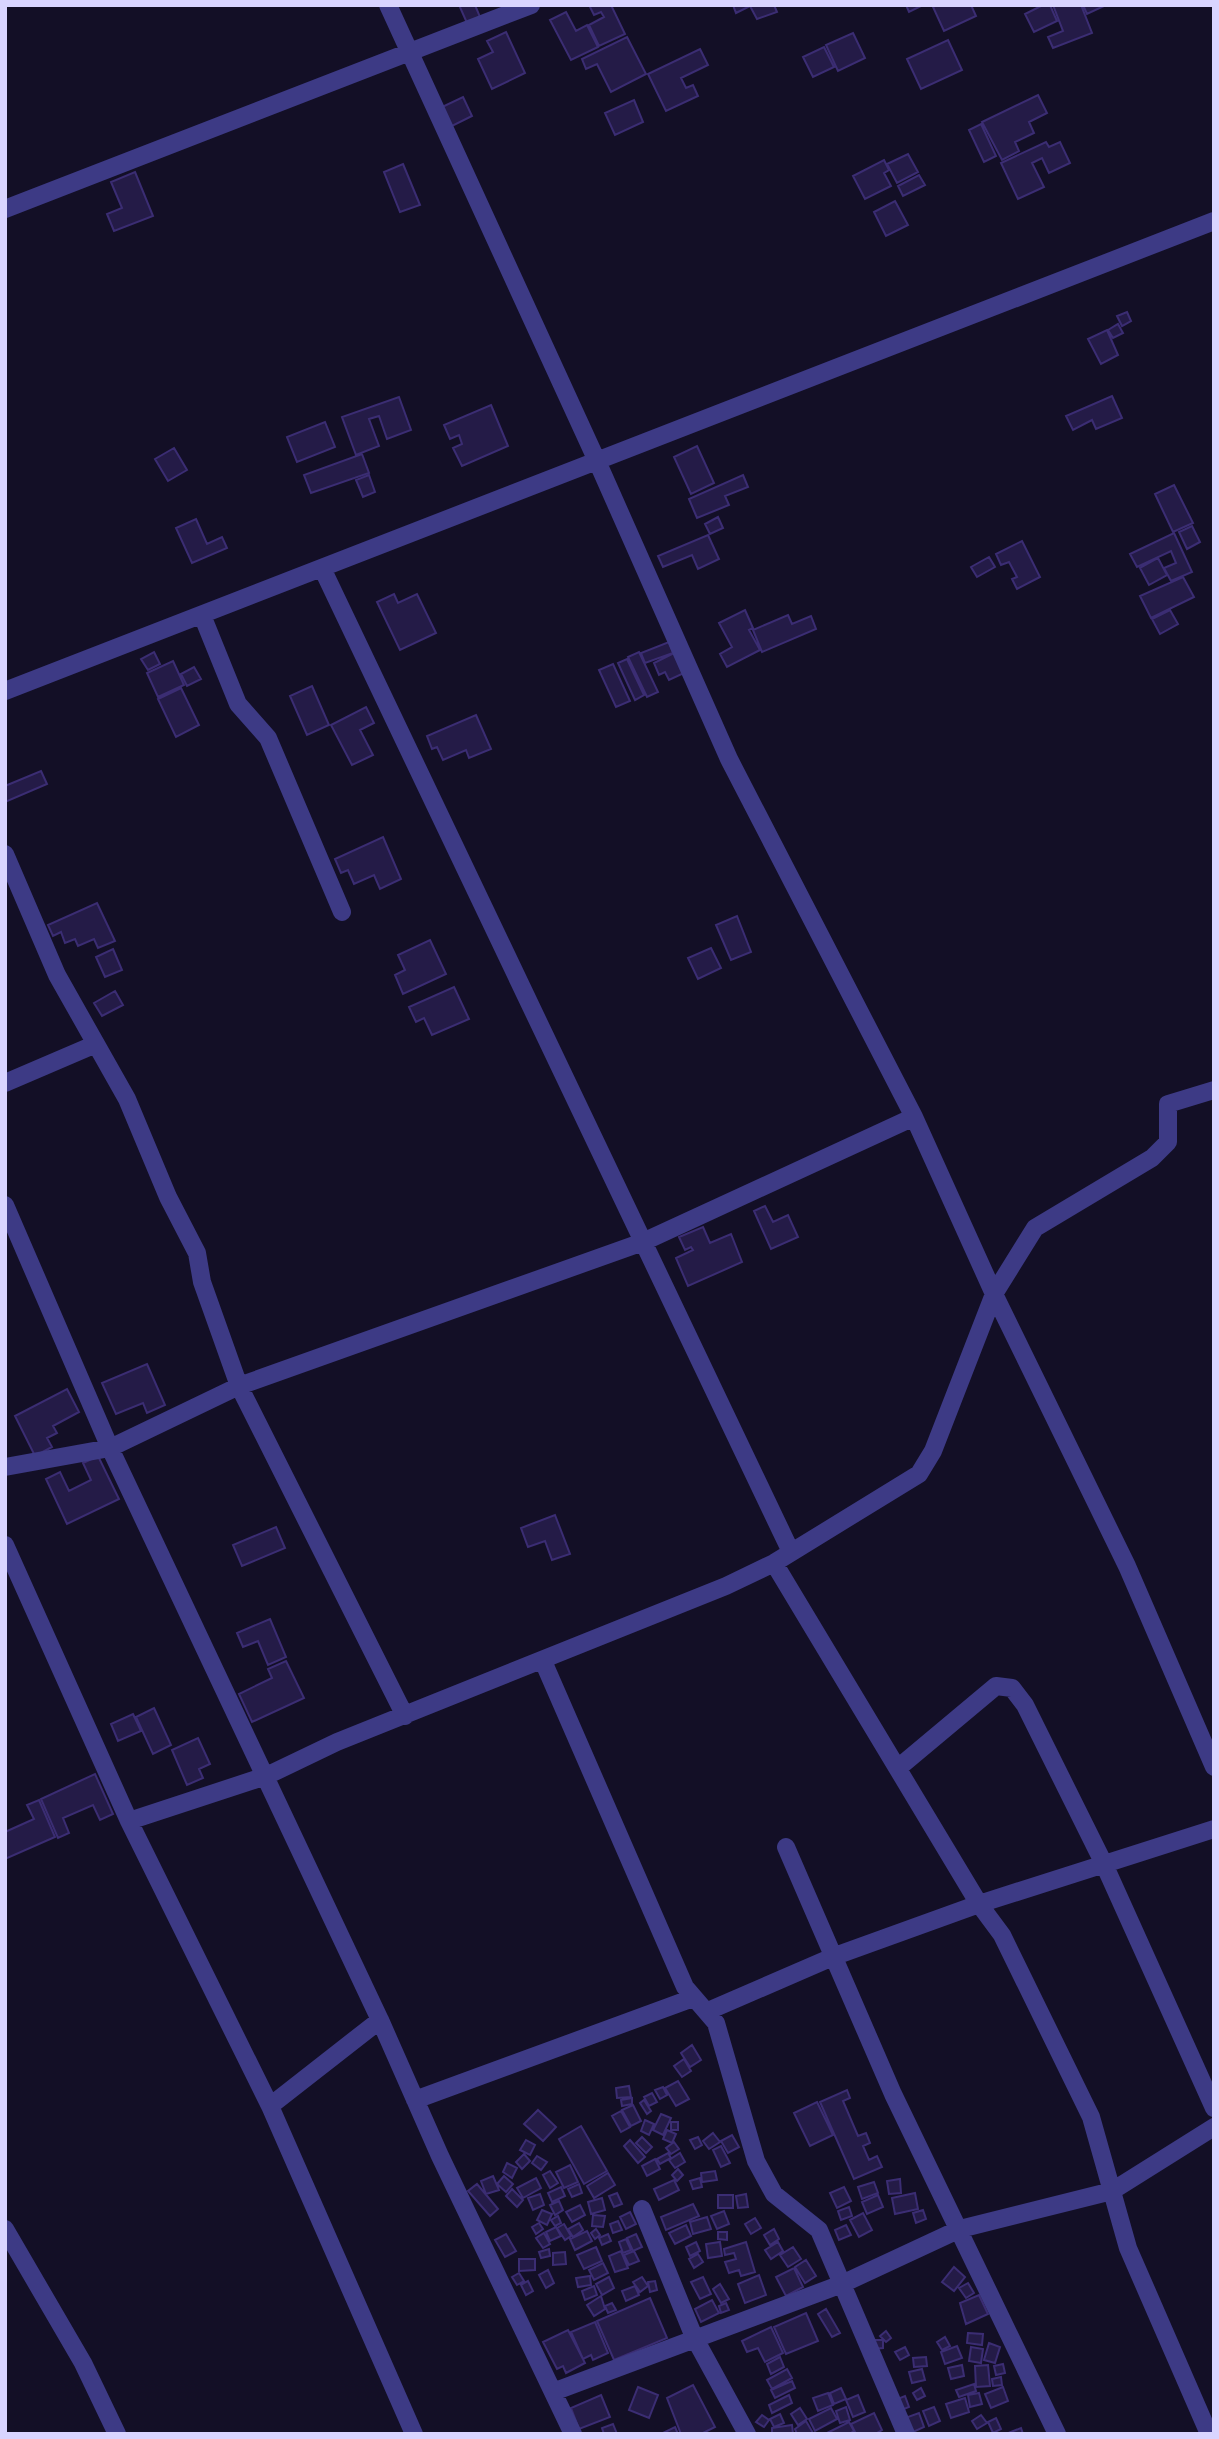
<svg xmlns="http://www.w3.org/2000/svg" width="1219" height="2439" font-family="'Fira Sans Condensed',sans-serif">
  <rect width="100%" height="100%" fill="#130f26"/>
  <!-- building -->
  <path fill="#241b47" stroke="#3b2d73" stroke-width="2" d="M459,5H475L480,17L467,23Z
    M589,5H611L625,34L599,46L589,25L604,17L601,12L594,15Z
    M733,5H774L777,12L757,19L750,6L736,13Z
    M906,5H923L909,12Z
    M937,5H971L976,16L944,31L933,7Z
    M1043,5H1050L1057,21L1034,32L1025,14Z
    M1053,5H1081L1092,33L1053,48L1048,37L1063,31Z
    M1083,5H1106L1087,14Z
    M566,12L576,31L587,25L598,47L571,60L550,20Z
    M506,32L525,73L492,89L478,59L493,52L487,41Z
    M853,33L865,58L838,71L826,45Z
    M627,37L646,74L611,92L597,64L586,69L582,59Z
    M948,40L962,70L921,89L907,59Z
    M824,47L834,67L813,77L803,57Z
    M700,49L708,65L681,78L686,88L693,85L698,96L666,111L648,74Z
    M1038,95L1047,113L1029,122L1034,133L1015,142L1019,151L1002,160L982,122Z
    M463,97L472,116L450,127L440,108Z
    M634,100L643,122L615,135L605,113Z
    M981,124L996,156L984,162L969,130Z
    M1046,142L1049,147L1060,142L1070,163L1049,173L1042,158L1032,163L1044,187L1018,199L1001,163Z
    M908,154L918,172L897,183L887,164Z
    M884,160L889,170L884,173L891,186L865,199L853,176Z
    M403,164L420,205L400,212L384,172Z
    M135,172L153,216L114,231L107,214L122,208L111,182Z
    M919,175L925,185L903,196L898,186Z
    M895,201L908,225L886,236L874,212Z
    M1127,312L1131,321L1122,326L1117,316Z
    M1118,324L1123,333L1113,338L1108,330Z
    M1107,330L1118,355L1101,364L1088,339Z
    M1112,396L1122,418L1096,429L1092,420L1073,430L1066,416Z
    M399,397L411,430L387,439L379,416L369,419L379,446L356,455L342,417Z
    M491,405L508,446L462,466L453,448L462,444L459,435L450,439L444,425Z
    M325,422L335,447L297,462L287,437Z
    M697,446L714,483L691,494L674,457Z
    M174,448L187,470L168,481L155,459Z
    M362,454L369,473L311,493L304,475Z
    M369,475L375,492L363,497L356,480Z
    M743,475L748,487L725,496L729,505L697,518L689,499Z
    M1174,485L1193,523L1173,532L1155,494Z
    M718,517L723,528L710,534L705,524Z
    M196,519L207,544L222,537L227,548L192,563L176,528Z
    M1192,526L1200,542L1187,549L1179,532Z
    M1174,533L1192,572L1171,581L1164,568L1176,563L1171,551L1137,567L1130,554Z
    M708,535L719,559L698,569L692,555L663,567L658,556Z
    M1022,541L1040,577L1017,589L1012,579L1017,577L1009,562L1001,565L996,554Z
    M989,557L995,567L977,577L971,567Z
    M1158,558L1167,575L1149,585L1140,568Z
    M1183,577L1194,597L1151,618L1140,596Z
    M394,594L398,603L417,594L436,633L400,650L377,602Z
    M745,610L753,628L749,630L760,650L727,667L720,654L732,647L719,623Z
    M1170,610L1178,624L1160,634L1152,619Z
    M788,615L792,624L811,616L816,629L762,652L753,630Z
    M669,642L673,653L645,663L641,653Z
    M154,652L160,664L148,670L141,659Z
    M639,652L658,692L647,697L628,657Z
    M674,653L684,673L669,680L665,672L659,675L654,663Z
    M627,659L644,695L635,700L618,663Z
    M173,661L184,685L158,697L147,673Z
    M613,664L630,701L616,707L599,670Z
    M194,667L201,679L187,686L181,674Z
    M312,686L329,725L307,735L290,696Z
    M181,688L199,725L176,737L158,699Z
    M366,707L374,723L360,730L373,755L352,765L331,725Z
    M476,715L491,749L469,758L466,750L443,760L437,747L432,749L427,736Z
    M41,771L47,784L5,802V786Z
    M383,837L401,879L380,889L374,875L354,884L348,870L341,873L335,859Z
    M97,903L115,941L98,948L94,939L78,946L75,939L65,943L61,932L53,936L48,925Z
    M737,916L751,952L731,960L716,925Z
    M430,940L446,974L403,994L395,975L405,970L398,955Z
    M711,948L721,968L698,979L688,958Z
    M113,949L122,970L105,977L96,957Z
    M454,987L469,1019L432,1035L424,1018L416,1022L409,1007Z
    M115,991L123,1005L102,1016L94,1003Z
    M765,1206L773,1222L788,1215L798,1237L771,1249L754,1211Z
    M703,1227L710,1243L731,1234L742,1262L688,1286L676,1258L693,1250L691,1247L685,1250L679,1237Z
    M147,1364L165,1405L147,1413L143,1403L116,1414L102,1383Z
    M67,1389L79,1412L53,1426L57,1433L47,1438L52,1447L35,1456L15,1416Z
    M98,1456L119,1499L67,1524L46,1479L60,1472L69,1491L91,1480L83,1463Z
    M555,1515L570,1554L552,1560L545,1541L528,1547L521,1528Z
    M276,1527L285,1548L242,1566L233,1545Z
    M270,1619L286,1657L268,1665L258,1641L243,1647L237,1633Z
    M286,1661L304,1698L252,1722L239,1694L272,1678L268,1669Z
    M154,1708L171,1745L153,1754L136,1717Z
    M133,1714L141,1731L118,1741L111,1724Z
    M198,1738L210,1764L199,1769L203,1778L187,1785L172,1750Z
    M95,1774L113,1814L100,1820L93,1805L63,1818L69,1833L58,1838L41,1799Z
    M39,1800L55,1837L5,1859V1832L34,1819L27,1805Z
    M692,2045L701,2060L690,2067L681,2053Z
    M684,2059L691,2071L682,2077L674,2066Z
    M678,2081L689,2099L676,2106L665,2088Z
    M629,2086L631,2097L617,2098L616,2088Z
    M663,2087L667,2095L660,2099L655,2090Z
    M847,2090L850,2098L843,2101L858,2136L866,2133L870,2143L863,2146L869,2160L877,2156L882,2167L854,2179L820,2102Z
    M652,2093L657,2102L649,2106L644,2097Z
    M632,2098V2104L622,2106L621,2100Z
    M644,2100L651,2111L647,2114L640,2103Z
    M817,2102L833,2135L810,2146L794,2113Z
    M633,2105L641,2121L631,2126L622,2110Z
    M538,2110L556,2127L543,2141L524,2124Z
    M621,2111L630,2127L621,2132L612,2116Z
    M661,2114L671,2118L663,2135L653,2130Z
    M645,2120L654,2124L649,2135L641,2131Z
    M671,2122H678V2130H671Z
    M581,2126L607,2171L584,2184L559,2139Z
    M667,2130L676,2134L672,2143L663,2139Z
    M713,2133L720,2142L709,2149L703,2141Z
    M732,2135L739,2147L728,2153L721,2141Z
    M642,2137L652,2147L646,2153L636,2143Z
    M698,2137L702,2145L695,2149L690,2140Z
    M526,2140L535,2145L530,2155L520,2150Z
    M630,2140L645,2157L638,2163L624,2146Z
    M674,2142L679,2149L671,2154L666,2148Z
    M721,2146L730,2163L721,2167L713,2150Z
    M668,2153L671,2158L660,2164L657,2159Z
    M680,2153L685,2162L675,2168L669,2160Z
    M524,2154L530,2161L522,2169L516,2162Z
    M537,2156L547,2162L541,2170L532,2163Z
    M655,2159L660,2169L647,2176L642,2166Z
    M507,2163L517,2168L512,2178L503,2172Z
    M570,2165L578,2182L564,2188L556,2172Z
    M678,2169L683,2175L677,2181L672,2175Z
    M550,2171L558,2183L550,2188L543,2175Z
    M715,2171L717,2180L702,2182L701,2173Z
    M608,2173L615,2185L594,2198L587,2186Z
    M493,2176L499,2190L486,2194L481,2181Z
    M504,2176L513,2184L506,2192L497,2184Z
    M536,2178L541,2188L523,2198L517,2188Z
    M700,2178L702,2187L693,2189L690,2181Z
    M900,2179L901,2193L889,2194L887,2181Z
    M674,2180L679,2190L659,2200L654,2189Z
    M874,2182L878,2193L862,2199L858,2187Z
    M477,2184L498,2209L490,2216L468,2191Z
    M579,2184L582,2193L572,2197L568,2189Z
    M561,2187L565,2196L552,2202L548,2193Z
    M844,2187L851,2201L837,2208L830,2193Z
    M512,2189L523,2200L517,2207L506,2196Z
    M617,2193L622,2204L614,2207L609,2196Z
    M915,2193L918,2209L895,2214L892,2198Z
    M540,2194L544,2205L533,2210L528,2198Z
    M746,2194L748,2207L738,2208L736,2196Z
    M718,2195H733V2208H718Z
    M878,2195L883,2207L867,2214L862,2202Z
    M602,2198L605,2210L591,2214L588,2202Z
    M559,2201L563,2210L555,2215L550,2205Z
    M693,2204L699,2216L666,2230L661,2217Z
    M580,2205L585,2215L572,2222L566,2212Z
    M849,2207L852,2216L841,2220L838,2211Z
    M542,2210L552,2214L547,2225L537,2220Z
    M923,2210L926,2219L916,2223L913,2213Z
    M724,2211L729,2224L717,2229L711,2216Z
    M630,2212L636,2224L626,2229L620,2217Z
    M863,2213L872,2230L859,2237L850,2220Z
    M593,2215L605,2216L603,2227L592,2226Z
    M558,2216L561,2223L555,2226L551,2220Z
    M707,2217L711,2229L693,2234L690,2222Z
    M755,2218L761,2228L751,2234L745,2224Z
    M618,2221L622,2230L613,2233L610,2224Z
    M539,2223L543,2229L536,2234L532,2227Z
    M579,2223L583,2230L573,2237L568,2229Z
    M564,2224L571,2236L565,2240L557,2228Z
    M686,2225L691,2236L675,2244L669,2233Z
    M846,2225L851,2235L839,2240L835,2230Z
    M556,2227L561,2236L550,2241L546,2232Z
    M596,2229L600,2235L595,2239L591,2233Z
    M774,2229L779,2239L770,2245L764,2235Z
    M587,2231L592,2241L575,2250L570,2239Z
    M718,2232H727V2240L718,2239Z
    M544,2233L550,2244L543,2248L536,2238Z
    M506,2234L516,2251L505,2257L495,2240Z
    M608,2234L611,2241L602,2245L599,2238Z
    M636,2234L642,2247L633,2251L627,2238Z
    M626,2239L631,2250L623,2253L619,2242Z
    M696,2242L700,2251L690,2256L686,2247Z
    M720,2242L722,2256L708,2258L706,2244Z
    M746,2242L755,2272L741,2276L739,2270L729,2273L725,2262L736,2259L734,2253L725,2255L724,2249Z
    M778,2242L783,2251L771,2259L765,2250Z
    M596,2247L602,2261L584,2269L577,2255Z
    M793,2247L801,2259L788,2267L780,2255Z
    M549,2249L550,2256L541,2258L539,2252Z
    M621,2251L628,2268L615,2272L609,2256Z
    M634,2251L639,2261L629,2265L624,2255Z
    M565,2252L566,2264L553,2265V2253Z
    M698,2254L703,2262L694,2268L689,2259Z
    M519,2259H535V2270L519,2271Z
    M806,2260L816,2276L805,2283L795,2267Z
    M603,2263L608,2273L594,2280L589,2270Z
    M954,2267L965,2277L954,2291L942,2282Z
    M794,2268L803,2287L786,2296L776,2277Z
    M548,2270L554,2283L546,2288L539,2275Z
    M519,2273L524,2281L517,2285L512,2277Z
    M759,2275L766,2295L745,2303L738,2284Z
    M590,2276L591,2285L578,2287L576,2278Z
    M609,2277L614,2288L602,2295L596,2284Z
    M642,2277L648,2286L640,2292L633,2282Z
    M703,2277L711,2294L700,2299L691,2282Z
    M528,2281L533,2291L526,2295L521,2285Z
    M655,2281L657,2290L650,2292L648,2282Z
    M968,2283L974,2293L966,2298L959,2288Z
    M720,2284L729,2299L721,2303L713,2289Z
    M594,2286L597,2295L585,2300L582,2291Z
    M635,2286L639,2295L626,2301L622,2291Z
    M979,2295L988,2314L966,2324L960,2303Z
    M601,2296L605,2309L594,2316L587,2305Z
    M650,2298L667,2338L614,2360L597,2321Z
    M712,2300L719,2313L701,2322L695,2309Z
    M612,2303L616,2310L608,2313L605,2306Z
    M726,2303L729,2310L721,2313L719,2306Z
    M826,2309L840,2333L832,2337L818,2314Z
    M806,2313L818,2341L786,2354L774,2327Z
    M595,2322L608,2353L593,2360L591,2355L583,2359L571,2332Z
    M771,2327L783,2353L765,2362L758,2348L747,2352L742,2341Z
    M568,2330L585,2363L566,2373L563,2366L557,2369L543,2342Z
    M886,2331L891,2338L886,2342L880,2336Z
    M968,2333L983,2334L982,2345L967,2343Z
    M945,2337L950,2346L942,2350L937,2342Z
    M873,2340H883V2348L873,2349Z
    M989,2343L1000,2347L995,2363L984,2360Z
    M957,2346L962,2358L945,2364L941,2352Z
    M905,2347L909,2355L900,2360L895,2352Z
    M971,2347L983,2349L981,2363L969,2361Z
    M780,2357L784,2367L771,2374L767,2364Z
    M926,2357L927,2366L914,2367L913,2358Z
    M1003,2364L1005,2373L996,2375L994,2366Z
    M962,2365L964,2376L951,2379L948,2368Z
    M988,2365L990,2386L976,2387L975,2366Z
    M787,2369L792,2378L772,2389L767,2380Z
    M922,2369L925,2380L912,2383L909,2372Z
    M1001,2377L1002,2385L993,2386L992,2379Z
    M792,2381L795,2388L775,2398L771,2390Z
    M974,2384L976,2391L959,2397L956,2390Z
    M693,2385L715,2427L701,2434H681L667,2398Z
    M638,2387L658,2395L649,2418L629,2410Z
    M1003,2387L1008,2401L991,2408L985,2394Z
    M841,2388L846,2399L834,2404L830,2393Z
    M921,2388L925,2396L917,2400L913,2393Z
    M828,2393L833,2405L818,2411L813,2398Z
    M979,2393L982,2404L970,2407L968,2395Z
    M601,2395L610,2417L579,2429L571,2408Z
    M789,2395L792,2403L772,2413L769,2405Z
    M858,2395L865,2412L853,2417L846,2400Z
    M905,2396L909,2407L899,2411L895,2400Z
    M965,2398L969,2412L951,2418L946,2404Z
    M846,2407L850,2420L840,2423L836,2411Z
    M934,2407L940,2421L929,2426L923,2411Z
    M800,2408L807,2419L798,2425L791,2414Z
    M831,2408L837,2419L815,2431L809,2419Z
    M874,2413L882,2430L875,2434H856L851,2424Z
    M919,2413L924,2427L911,2433L905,2418Z
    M780,2414L784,2423L774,2427L770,2419Z
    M762,2415L769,2420L764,2427L756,2422Z
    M981,2415L987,2423L977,2429L972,2421Z
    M996,2418L1001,2429L993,2433L988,2422Z
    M806,2421L813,2433L797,2434L795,2429Z
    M849,2422L854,2431L849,2434H825Z
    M613,2424L617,2434H604L602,2428Z
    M792,2425L793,2434H772V2428Z
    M675,2427L678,2434H661Z
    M1021,2428L1023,2434H1006Z"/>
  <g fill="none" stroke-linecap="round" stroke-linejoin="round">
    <!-- street -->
    <path stroke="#3d3a85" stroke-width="18" d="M388,5L597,461L729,759L914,1117L994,1294L1127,1566L1214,1767
      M5,209L531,5
      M322,568L791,1552
      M202,615L238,704L268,738L342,912
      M5,691L1214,221
      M5,854L57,975L127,1099L168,1197L197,1253L202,1282L239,1386L110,1448L5,1467
      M5,1083L96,1044
      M5,1205L110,1448L380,2020L440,2156L573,2434
      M5,1545L129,1821L270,2106L414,2434
      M774,1563L979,1904L1002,1935L1091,2117L1128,2248L1209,2434
      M543,1661L685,1987L716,2023L756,2161L774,2194L819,2230L906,2434
      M405,1716L239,1386L643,1242L914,1117
      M898,1768L996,1686L1012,1688L1025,1705L1104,1864L1214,2108
      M129,1821L266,1776L337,1742L726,1586L774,1563L919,1474L933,1451L994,1294L1035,1228L1152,1158L1168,1142V1104L1214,1090
      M786,1847L893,2094L1057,2434
      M708,2011L835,1956L979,1904L1214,1829
      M415,2100L693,1998
      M270,2106L380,2020
      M642,2209L694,2337L747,2434
      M5,2229L83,2363L117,2434
      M553,2392L842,2284L960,2229L1112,2191L1214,2127"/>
  </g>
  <!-- border -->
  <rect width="1219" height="2439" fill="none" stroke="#d9d4ff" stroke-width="14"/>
</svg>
